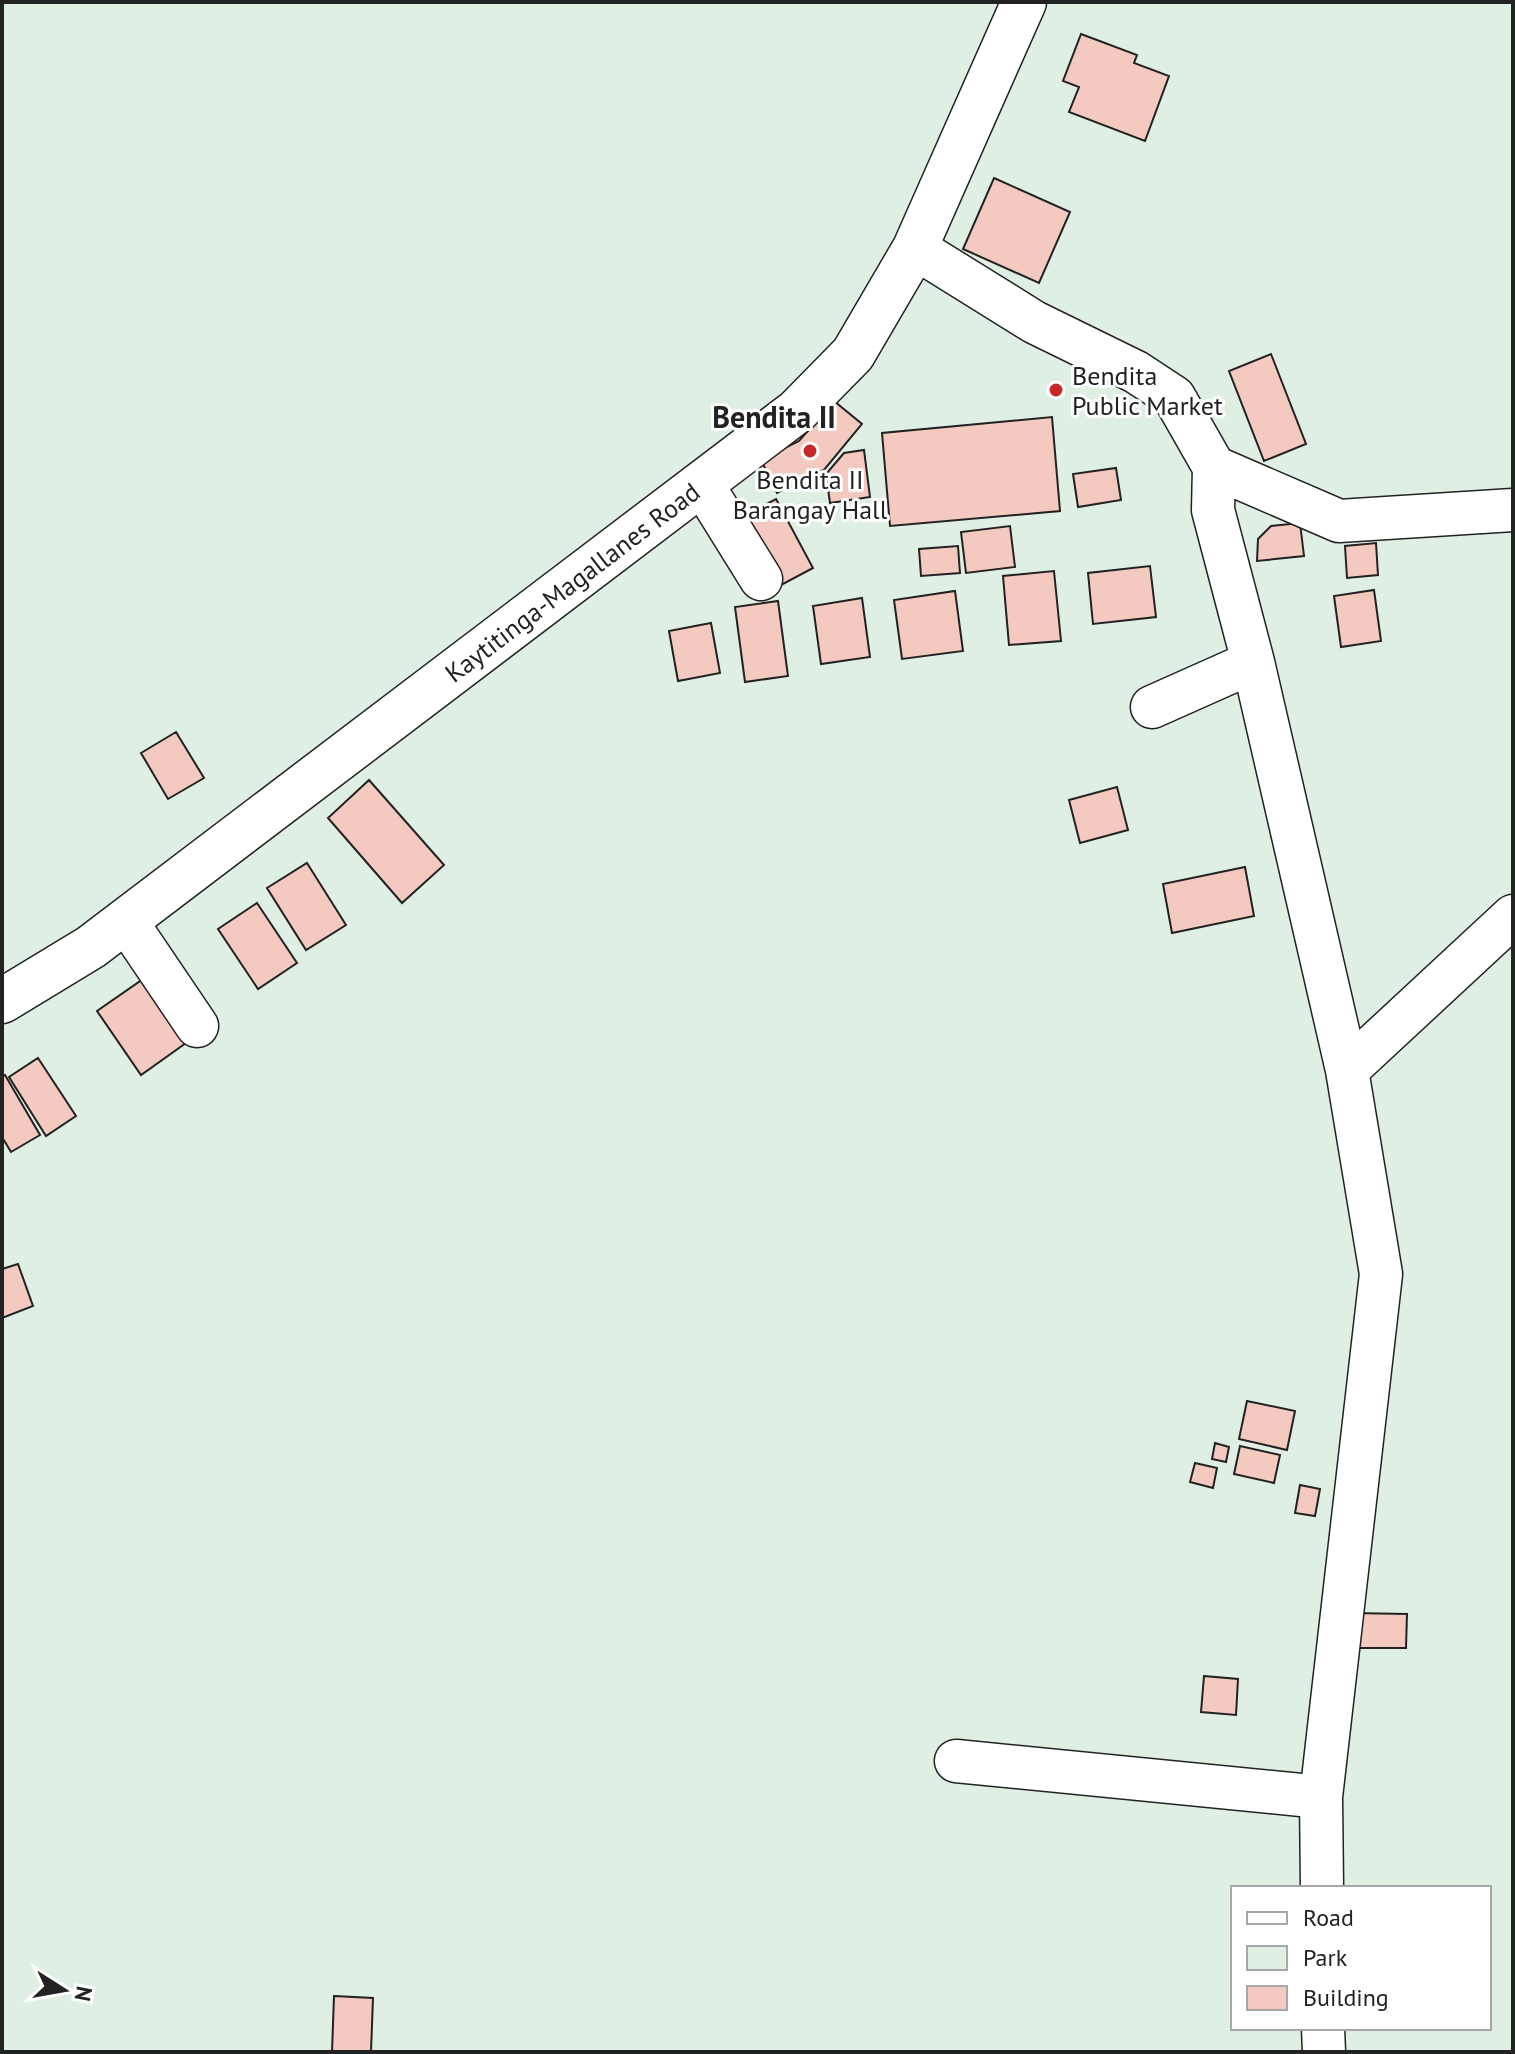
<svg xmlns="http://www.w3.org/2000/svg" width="1515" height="2054" font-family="'PT Sans',sans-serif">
  <rect width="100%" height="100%" fill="#fff"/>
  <!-- green -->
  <path fill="#e0efe3" stroke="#6f6f6f" stroke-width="2" fill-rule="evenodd" d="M2,2H1513V2052H2ZM1233,1888H1489V2028H1233Z"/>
  <!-- building -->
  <path fill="#f3c9c0" stroke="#222" stroke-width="2" d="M1081,34L1137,55L1134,63L1169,76L1145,141L1069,112L1079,87L1063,81Z
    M994,178L1070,212L1039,283L963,249Z
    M1271,354L1306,444L1264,461L1229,371Z
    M834,401L862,424L824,470L777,493L761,460L799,441Z
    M1052,417L1060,511L890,526L882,433Z
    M864,450L870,497L830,503L826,474L844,453Z
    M1116,468L1121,500L1078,507L1073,474Z
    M776,499L813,568L768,592L732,522Z
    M1300,523L1304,556L1257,561L1258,539L1271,526Z
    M1010,526L1015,567L966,573L961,532Z
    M1376,543L1378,575L1347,578L1345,546Z
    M958,546L960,573L921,576L919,549Z
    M1150,566L1156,617L1093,624L1088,573Z
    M1054,571L1061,641L1009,645L1003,576Z
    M1374,590L1381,641L1341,647L1334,596Z
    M955,591L963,651L902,659L894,600Z
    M862,598L870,657L821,664L813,606Z
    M778,601L788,676L745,682L735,607Z
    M711,623L720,673L678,681L669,631Z
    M176,732L204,778L168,799L141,753Z
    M369,780L444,865L402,903L328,818Z
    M1117,787L1128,830L1080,843L1069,800Z
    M307,863L346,925L306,950L267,888Z
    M1245,867L1254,916L1172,933L1163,884Z
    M257,903L297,963L258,989L218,929Z
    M149,975L193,1038L141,1075L97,1011Z
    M38,1058L76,1116L46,1136L9,1077Z
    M5,1075L40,1135L11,1152L2,1137V1076Z
    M18,1264L33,1306L2,1318V1269Z
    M1247,1401L1295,1411L1287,1450L1239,1439Z
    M1215,1443L1229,1447L1226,1462L1212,1459Z
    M1240,1446L1280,1455L1274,1483L1234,1474Z
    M1195,1463L1217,1468L1213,1488L1190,1482Z
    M1300,1485L1320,1489L1315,1516L1295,1513Z
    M1352,1613L1407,1614L1406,1648H1352Z
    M1204,1676L1238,1679L1236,1715L1201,1712Z
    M334,1996L373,1998L371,2052H332Z"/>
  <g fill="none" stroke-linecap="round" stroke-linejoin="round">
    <defs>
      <path id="minor" d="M915,248L1034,322L1136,372L1174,397L1214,467L1339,521L1513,510
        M1214,467L1213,510L1253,662L1347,1070L1381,1274L1321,1797L1322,1888
        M702,484L761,579
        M1152,707L1253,662
        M126,921L197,1026
        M1347,1070L1513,916
        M956,1761L1321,1797
        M1323,2028L1324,2052"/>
      <g id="major">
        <path id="s1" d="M2,1001L91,947L797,411L853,354L915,248L1024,2"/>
      </g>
    </defs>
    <!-- minor casing -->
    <use href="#minor" stroke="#222" stroke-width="45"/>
    <!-- major casing -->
    <use href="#major" stroke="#222" stroke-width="47"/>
    <!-- minor -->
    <use href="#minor" stroke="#fff" stroke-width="42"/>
    <!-- major -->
    <use href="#major" stroke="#fff" stroke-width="44"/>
  </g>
  <!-- markers -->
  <g fill="#c62828" stroke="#fff" stroke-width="3">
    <circle cx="1056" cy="390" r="8"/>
    <circle cx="810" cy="451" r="8"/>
  </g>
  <g text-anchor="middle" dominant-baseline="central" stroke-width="6" stroke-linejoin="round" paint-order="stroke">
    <!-- poi labels -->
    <g font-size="26" fill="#222" stroke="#fff" text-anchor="start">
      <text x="1072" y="375">Bendita<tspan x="1072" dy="30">Public Market</tspan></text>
      <text x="810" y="479" text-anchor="middle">Bendita II<tspan x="810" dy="30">Barangay Hall</tspan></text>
    </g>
    <!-- street labels -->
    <g font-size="26" fill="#222" stroke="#fff">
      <text stroke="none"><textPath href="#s1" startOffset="708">Kaytitinga-Magallanes Road</textPath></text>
    </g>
    <!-- quarter labels -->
    <g font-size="30" font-weight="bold" fill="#222" stroke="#fff">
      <text x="774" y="416">Bendita II</text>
    </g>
  </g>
  <!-- border -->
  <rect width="1515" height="2054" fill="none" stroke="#222222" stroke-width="8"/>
  <!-- legend -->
  <rect x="1231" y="1886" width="260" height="144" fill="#ffffff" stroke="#a7a7a7" stroke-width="2"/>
  <rect x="1247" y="1912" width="40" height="12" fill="#ffffff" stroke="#a7a7a7" stroke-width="2"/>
  <text x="1303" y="1926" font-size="24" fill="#222222">Road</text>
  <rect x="1247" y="1946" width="40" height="24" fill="#e0efe3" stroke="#a7a7a7" stroke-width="2"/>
  <text x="1303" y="1966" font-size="24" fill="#222222">Park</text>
  <rect x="1247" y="1986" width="40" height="24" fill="#f3c9c0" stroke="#a7a7a7" stroke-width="2"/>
  <text x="1303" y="2006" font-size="24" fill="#222222">Building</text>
  <!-- north arrow -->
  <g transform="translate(64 1990) rotate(101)" stroke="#ffffff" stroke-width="6" paint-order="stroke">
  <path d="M0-6L14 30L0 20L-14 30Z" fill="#222222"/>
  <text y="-12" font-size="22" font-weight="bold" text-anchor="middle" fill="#222222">N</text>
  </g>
</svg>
